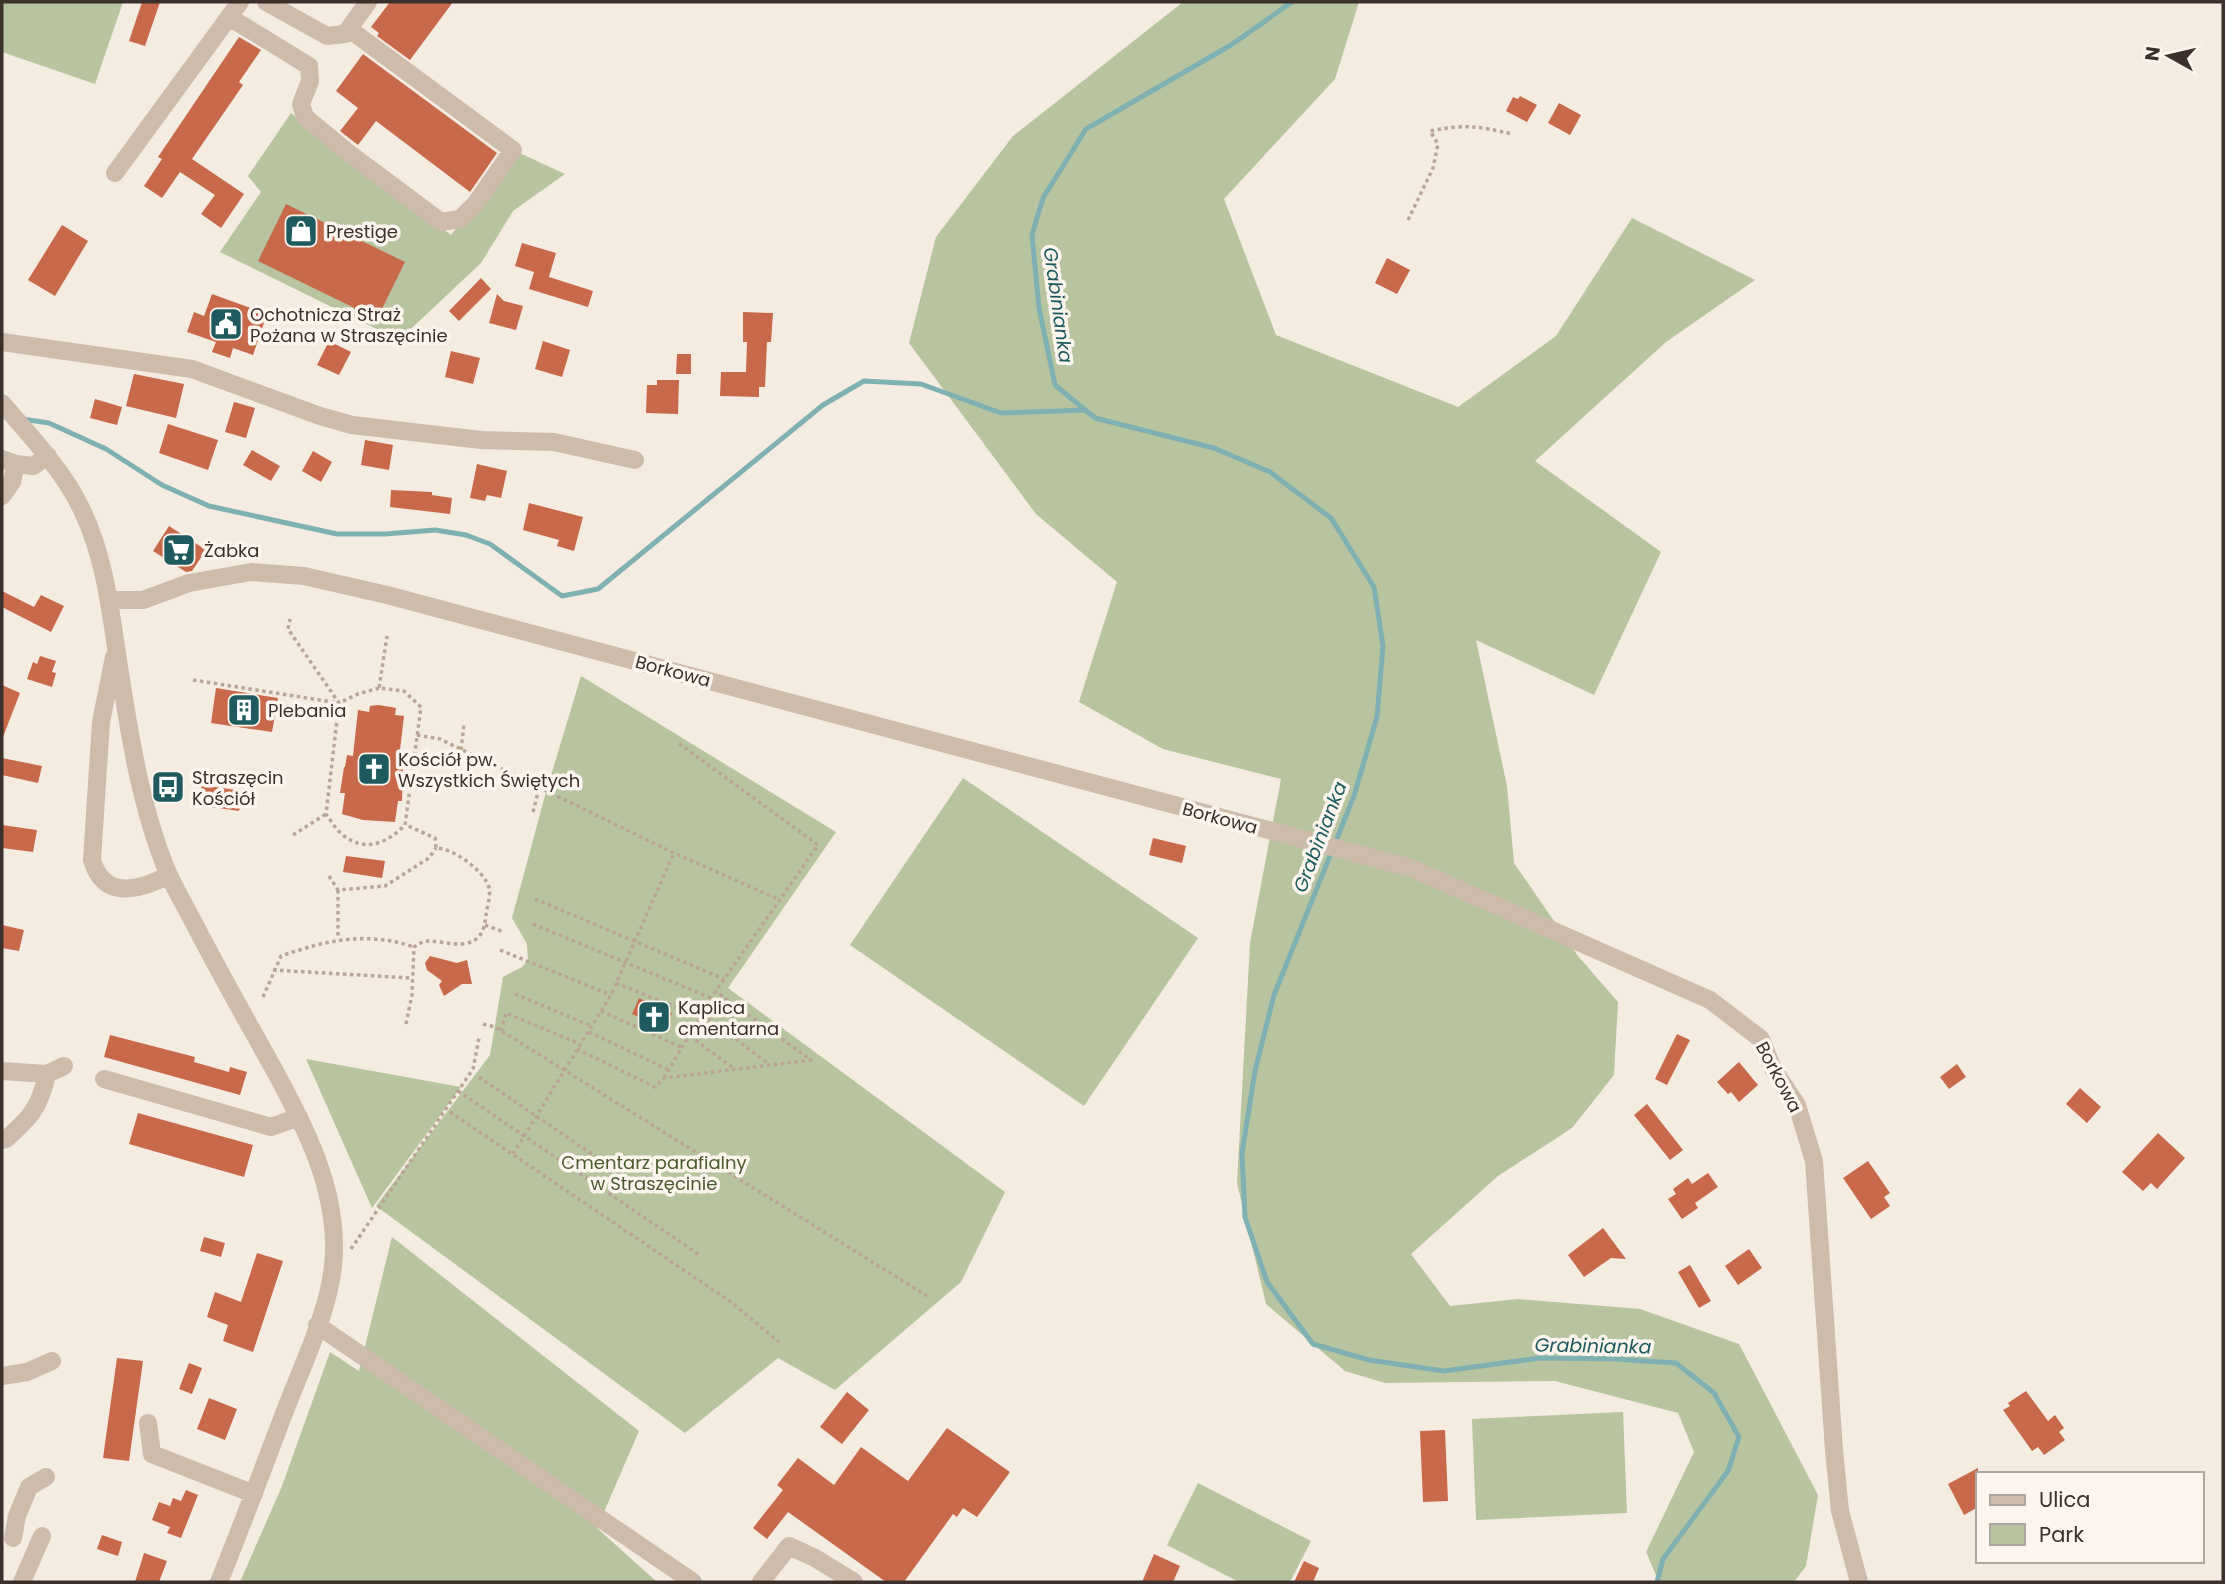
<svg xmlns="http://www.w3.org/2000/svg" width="2225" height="1584" font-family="Poppins,sans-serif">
  <rect width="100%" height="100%" fill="#f4ebe1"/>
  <!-- green -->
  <path fill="#b8c4a0" d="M2,2H123L95,84L2,52Z
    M1183,2H1359L1335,79L1224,199L1276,335L1458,407L1556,336L1632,218L1755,280L1666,342L1535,461L1661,552L1594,695L1476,640L1507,786L1514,863L1578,956L1618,1002L1614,1075L1572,1128L1498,1176L1411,1254L1450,1306L1518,1299L1640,1309L1739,1344L1818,1495L1806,1566L1794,1582H1659L1646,1552L1694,1452L1678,1413L1555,1381L1385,1383L1345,1371L1266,1304L1237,1183L1250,943L1281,779L1163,749L1079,702L1117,582L1036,514L909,343L936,237L1013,136Z
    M291,113L451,235L513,150L565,174L513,211L481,263L399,340L220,252L261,192L248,176Z
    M581,676L836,832L728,988L1005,1192L961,1282L835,1390L778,1358L685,1433L376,1206L490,1055L503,977L522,967L528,960L527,944L512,918L546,792Z
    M963,778L1198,938L1084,1106L850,945Z
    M306,1059L461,1087L372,1208Z
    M392,1237L639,1431L597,1528L657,1582H240L282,1486L330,1352L359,1371Z
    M1623,1412L1627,1513L1476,1520L1472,1419Z
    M1198,1483L1311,1541L1290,1582H1239L1167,1545Z"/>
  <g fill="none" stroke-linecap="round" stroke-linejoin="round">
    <!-- stream -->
    <path stroke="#7fb0b2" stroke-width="5" d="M1292,2L1231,45L1086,129L1043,198L1032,235L1039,308L1055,385L1095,418L1214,448L1270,472L1331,518L1374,587L1383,646L1377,717L1354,796L1274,995L1255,1071L1242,1153L1245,1217L1267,1282L1313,1344L1369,1360L1444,1371L1540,1358L1614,1359L1676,1363L1714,1393L1739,1437L1728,1471L1663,1559L1657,1582
      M22,419L49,423L106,449L162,485L209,506L337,534H385L435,530L466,535L490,544L562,596L598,589L823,405L864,381L921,384L1001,413L1085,410"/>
  </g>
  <!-- building -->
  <path fill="#c8694b" d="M142,2H160L145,46L129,41Z
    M390,2H453L410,60L377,36L379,33L371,27Z
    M239,37L261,50L239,82L243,85L192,159L244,194L221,228L201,214L215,195L180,172L162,198L144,186L162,159L158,157Z
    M363,54L497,153L470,192L376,121L358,145L340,131L358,108L336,91Z
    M1520,96L1537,105L1527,122L1506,111L1513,97L1518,99Z
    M1559,103L1581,115L1570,135L1548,123Z
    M286,204L405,262L377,319L258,261Z
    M62,225L88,241L55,296L28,280Z
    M522,243L556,253L549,277L593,291L588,307L529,289L534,272L515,266Z
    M1387,258L1410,270L1397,294L1375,283Z
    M481,278L491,289L459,321L449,311Z
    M212,294L267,314L253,355L233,348L230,358L212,352L216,342L187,332L194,312L204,316Z
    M497,294L504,301L523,306L516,330L489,323Z
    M743,312L773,313L771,342H767L765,387H759V397L720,396L721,372H746L747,342H743Z
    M329,341L351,352L339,375L317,365Z
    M543,341L570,350L562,377L535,369Z
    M451,351L480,358L473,384L445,377Z
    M677,354H691V374H676Z
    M134,374L184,384L176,418L126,406Z
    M657,380H679L678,414L646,413L647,385H657Z
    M95,399L122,407L117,425L90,418Z
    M234,402L255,408L246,438L225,432Z
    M168,424L218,440L208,470L159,453Z
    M365,440L393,445L389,470L361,465Z
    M252,450L280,466L271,481L243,465Z
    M313,451L332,462L321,482L302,471Z
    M477,464L507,471L501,498L487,495L485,501L470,498Z
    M391,490L432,492V495L452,498L450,514L390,507Z
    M529,503L583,517L574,551L557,546L559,540L523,530Z
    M169,526L206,550L192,571L186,572L153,551Z
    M2,591L34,607L41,595L64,606L51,632L2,607Z
    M40,656L56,661L52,672L56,673L52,687L27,679L33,662L37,664Z
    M2,685L20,693L3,737H2Z
    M216,688L278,698L272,732L211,723Z
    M378,705L391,707L396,708L395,715L404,716L398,767L403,768L402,801H398L395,822L363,820L342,814L345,793H340L344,767H345L347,755L353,756L358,710L369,712L370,706Z
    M2,758L42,766L38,783L2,775Z
    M202,785L242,791L239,811L198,805Z
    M2,825L37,830L33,852L2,848Z
    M1153,838L1186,846L1182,863L1149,855Z
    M346,856L385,861L382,878L343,872Z
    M2,925L24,930L19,951L2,948Z
    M430,956L457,963L467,960L472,984H462L444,996L439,985L442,981L427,970L425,963Z
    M639,998L672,1013L665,1030L659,1027L657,1029L644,1023L645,1020L632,1014Z
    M1677,1034L1690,1040L1667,1085L1655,1079Z
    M110,1035L195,1057L194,1062L229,1072L230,1067L247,1072L240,1095L104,1057Z
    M1739,1062L1758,1085L1739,1102L1731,1092L1728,1094L1717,1082Z
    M1957,1064L1966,1077L1949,1089L1940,1077Z
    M2080,1088L2101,1107L2087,1123L2066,1104Z
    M1647,1104L1683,1150L1670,1160L1634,1115Z
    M138,1113L253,1145L244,1177L129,1144Z
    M2158,1133L2185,1158L2157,1189L2151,1183L2143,1191L2122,1172Z
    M1868,1161L1890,1193L1884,1197L1890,1206L1871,1219L1843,1178Z
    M1708,1173L1718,1187L1695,1203L1698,1208L1682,1219L1668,1199L1676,1194L1673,1189L1688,1178L1692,1184Z
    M1603,1228L1626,1259L1611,1258L1584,1277L1568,1255Z
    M204,1237L225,1243L221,1257L200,1251Z
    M1749,1249L1762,1268L1738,1285L1725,1266Z
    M257,1253L283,1261L253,1352L223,1341L228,1325L207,1317L215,1292L241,1302Z
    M1690,1265L1711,1301L1699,1308L1678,1272Z
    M117,1358L143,1361L129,1461L103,1458Z
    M189,1363L202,1368L192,1394L179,1389Z
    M2026,1391L2048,1421L2055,1415L2064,1428L2059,1432L2065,1440L2044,1455L2038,1447L2032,1451L2003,1410L2010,1406L2008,1403Z
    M847,1392L869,1410L842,1444L820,1427Z
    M209,1398L237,1409L225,1440L197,1429Z
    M947,1428L1010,1472L977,1517L963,1508L957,1517L953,1514L904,1582H886L788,1512L767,1539L753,1528L783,1490L777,1485L798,1458L834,1485L861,1447L908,1481Z
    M1445,1430L1448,1501L1423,1502L1420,1431Z
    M1978,1468V1507L1964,1515L1948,1484Z
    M186,1490L198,1495L181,1538L167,1533L170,1527L152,1520L159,1502L170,1506L173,1498L181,1501Z
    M102,1535L122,1542L118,1556L97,1549Z
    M144,1553L167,1561L159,1582H135Z
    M1154,1554L1180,1566L1173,1582H1142Z
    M1304,1561L1319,1568L1313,1582H1294Z"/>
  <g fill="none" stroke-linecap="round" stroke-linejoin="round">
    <!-- path -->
    <path stroke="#b9a596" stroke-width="3.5" stroke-dasharray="3.5 3.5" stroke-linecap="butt" d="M1408,220L1433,168L1438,144L1430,131C1464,124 1478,126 1512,134
      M193,680L339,703L288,629L290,619
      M379,688L358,694L339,703L326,814C331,821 337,831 344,836C367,853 388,842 405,825L421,707L404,691L379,688L387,636
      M417,735L440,739L674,853L780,900
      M461,750L464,724
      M533,812L539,788
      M293,835L326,814
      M329,876L338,890L385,886L429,858L436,848
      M338,890V939
      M535,899L724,979
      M533,924L711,998
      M485,925L504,932
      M500,950L611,995
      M273,970L411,978
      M616,983L700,1017
      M515,994L591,1026
      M263,997L281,956C327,940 366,931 414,947
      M601,1011L683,1048
      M702,1014L769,1064
      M406,1024L412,995L414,947C419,944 423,941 429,941C443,941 464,949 476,939C483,934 485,924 486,915C487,907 491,896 489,888C485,871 453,848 436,848L435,838L406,825
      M483,1024L495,1027L927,1296
      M501,1031L506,1013L580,1044
      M589,1032L669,1070
      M690,1036L733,1068
      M577,1049L655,1087L664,1078L811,1060L715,991
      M479,1077L602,1161
      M664,1078L711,998L818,845L677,742
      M458,1091L701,1256
      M450,1112L731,1302L779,1342
      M513,1154L611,995L674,853
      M351,1249L473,1069L479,1038"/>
    <!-- minor -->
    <path stroke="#cdbbac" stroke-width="18" d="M266,2L327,36L345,34L368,2
      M229,17L309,66L310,81L301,104L305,117L346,151L441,222L460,219L476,203L513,150L349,29
      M115,173L240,2
      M2,342L192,369L320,416L352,425L481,440L554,442L635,460
      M2,403C31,437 63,470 82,510C103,554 109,600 116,647C128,723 138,800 167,871C175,889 185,906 194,923C220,974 249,1024 277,1075C305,1127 333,1182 334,1243C336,1295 307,1355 288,1403C265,1463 243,1523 219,1582
      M2,459L16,464L33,466L48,456
      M2,496L12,482L16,464
      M109,600H143L189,583L251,572L304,576L387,595L1411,868L1710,1000L1761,1039L1773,1069L1797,1105L1814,1161L1834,1450L1840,1511L1859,1582
      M114,657L101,722L92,860C104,901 140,890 169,875
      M2,1071L47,1074L64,1066
      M104,1079L271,1127L299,1117
      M2,1140L6,1139C31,1117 40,1107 47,1074
      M317,1325L693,1582
      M2,1376L27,1372L52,1361
      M148,1423L152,1454L254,1494
      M13,1538L17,1516L29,1487L46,1477
      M22,1582L42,1536
      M761,1582L789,1546L815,1558L854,1582"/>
  </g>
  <!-- icons -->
  <defs>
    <symbol id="shop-square" viewBox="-11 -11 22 22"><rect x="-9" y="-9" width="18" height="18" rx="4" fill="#1f5a5e" stroke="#fbf5ee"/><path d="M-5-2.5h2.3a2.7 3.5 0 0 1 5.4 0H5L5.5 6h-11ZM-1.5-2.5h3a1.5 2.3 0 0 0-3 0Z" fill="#fff"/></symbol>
    <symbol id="civic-square" viewBox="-11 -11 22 22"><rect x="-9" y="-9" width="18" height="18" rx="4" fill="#1f5a5e" stroke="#fbf5ee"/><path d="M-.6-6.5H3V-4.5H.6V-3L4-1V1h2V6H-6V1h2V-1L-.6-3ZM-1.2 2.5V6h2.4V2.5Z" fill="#fff"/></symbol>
    <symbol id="supermarket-square" viewBox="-11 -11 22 22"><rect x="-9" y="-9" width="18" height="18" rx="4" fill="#1f5a5e" stroke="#fbf5ee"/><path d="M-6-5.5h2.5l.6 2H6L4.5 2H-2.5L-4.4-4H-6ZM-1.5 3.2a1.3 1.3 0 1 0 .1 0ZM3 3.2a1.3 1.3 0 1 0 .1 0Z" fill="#fff"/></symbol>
    <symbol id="building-square" viewBox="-11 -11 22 22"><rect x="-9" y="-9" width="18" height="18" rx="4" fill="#1f5a5e" stroke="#fbf5ee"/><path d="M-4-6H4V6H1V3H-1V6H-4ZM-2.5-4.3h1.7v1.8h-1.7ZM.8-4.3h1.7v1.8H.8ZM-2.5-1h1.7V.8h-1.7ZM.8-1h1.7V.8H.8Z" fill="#fff"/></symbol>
    <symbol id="church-square" viewBox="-11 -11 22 22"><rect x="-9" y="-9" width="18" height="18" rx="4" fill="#1f5a5e" stroke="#fbf5ee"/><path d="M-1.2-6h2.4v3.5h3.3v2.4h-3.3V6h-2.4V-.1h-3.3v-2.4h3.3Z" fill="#fff"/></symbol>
    <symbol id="bus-square" viewBox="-11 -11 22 22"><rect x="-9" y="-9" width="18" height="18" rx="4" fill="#1f5a5e" stroke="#fbf5ee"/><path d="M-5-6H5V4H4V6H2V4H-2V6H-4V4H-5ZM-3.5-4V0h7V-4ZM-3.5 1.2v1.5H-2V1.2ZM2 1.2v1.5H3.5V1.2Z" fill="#fff"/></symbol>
  </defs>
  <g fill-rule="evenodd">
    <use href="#shop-square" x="282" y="212" width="38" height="38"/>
    <use href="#civic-square" x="207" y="305" width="38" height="38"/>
    <use href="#supermarket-square" x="160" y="531" width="38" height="38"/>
    <use href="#building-square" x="225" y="691" width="38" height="38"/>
    <use href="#church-square" x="355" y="750" width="38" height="38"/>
    <use href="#bus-square" x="149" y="768" width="38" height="38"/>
    <use href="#church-square" x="635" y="998" width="38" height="38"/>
  </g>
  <g text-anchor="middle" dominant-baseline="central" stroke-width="7" stroke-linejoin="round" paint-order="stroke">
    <!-- poi labels -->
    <g font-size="18" fill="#3b302b" stroke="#fbf5ee" text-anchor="start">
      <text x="326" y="231">Prestige</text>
      <text x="250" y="314">Ochotnicza Straż<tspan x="250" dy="21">Pożana w Straszęcinie</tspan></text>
      <text x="204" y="550">Żabka</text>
      <text x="268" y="710">Plebania</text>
      <text x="398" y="759">Kościół pw.<tspan x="398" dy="21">Wszystkich Świętych</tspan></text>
      <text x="192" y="777">Straszęcin<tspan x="192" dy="21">Kościół</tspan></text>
      <text x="678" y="1007">Kaplica<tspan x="678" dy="21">cmentarna</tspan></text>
    </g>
    <!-- street labels -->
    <g font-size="18" fill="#3b302b" stroke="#fbf5ee">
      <text transform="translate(673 671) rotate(15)">Borkowa</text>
      <text transform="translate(1220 818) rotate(15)">Borkowa</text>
      <text transform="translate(1779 1077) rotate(62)">Borkowa</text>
    </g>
    <!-- park labels -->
    <g font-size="18" fill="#4a5a2e" stroke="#fbf5ee">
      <text x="654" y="1162">Cmentarz parafialny<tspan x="654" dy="21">w Straszęcinie</tspan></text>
    </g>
    <!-- water labels -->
    <g font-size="19" font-style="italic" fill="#1f5a5e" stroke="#fbf5ee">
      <text transform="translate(1058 305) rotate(82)">Grabinianka</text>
      <text transform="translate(1320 837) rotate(-69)">Grabinianka</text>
      <text transform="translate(1593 1346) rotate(1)">Grabinianka</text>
    </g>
  </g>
  <!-- border -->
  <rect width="2225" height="1584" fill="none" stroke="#3b302b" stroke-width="7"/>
  <!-- legend -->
  <rect x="1976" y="1472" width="228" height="91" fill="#fbf5ee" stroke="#aea6a0" stroke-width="2"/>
  <rect x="1990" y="1495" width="35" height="10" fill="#cdbbac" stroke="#aea6a0" stroke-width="2"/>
  <text x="2039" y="1507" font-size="21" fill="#3b302b">Ulica</text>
  <rect x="1990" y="1524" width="35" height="21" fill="#b8c4a0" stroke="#aea6a0" stroke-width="2"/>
  <text x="2039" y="1542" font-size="21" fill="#3b302b">Park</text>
  <!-- north arrow -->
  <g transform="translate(2169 56) rotate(278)" stroke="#fbf5ee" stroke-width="5" paint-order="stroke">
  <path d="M0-5L12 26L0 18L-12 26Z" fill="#3b302b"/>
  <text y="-10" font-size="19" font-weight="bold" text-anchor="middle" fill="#3b302b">N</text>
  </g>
</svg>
